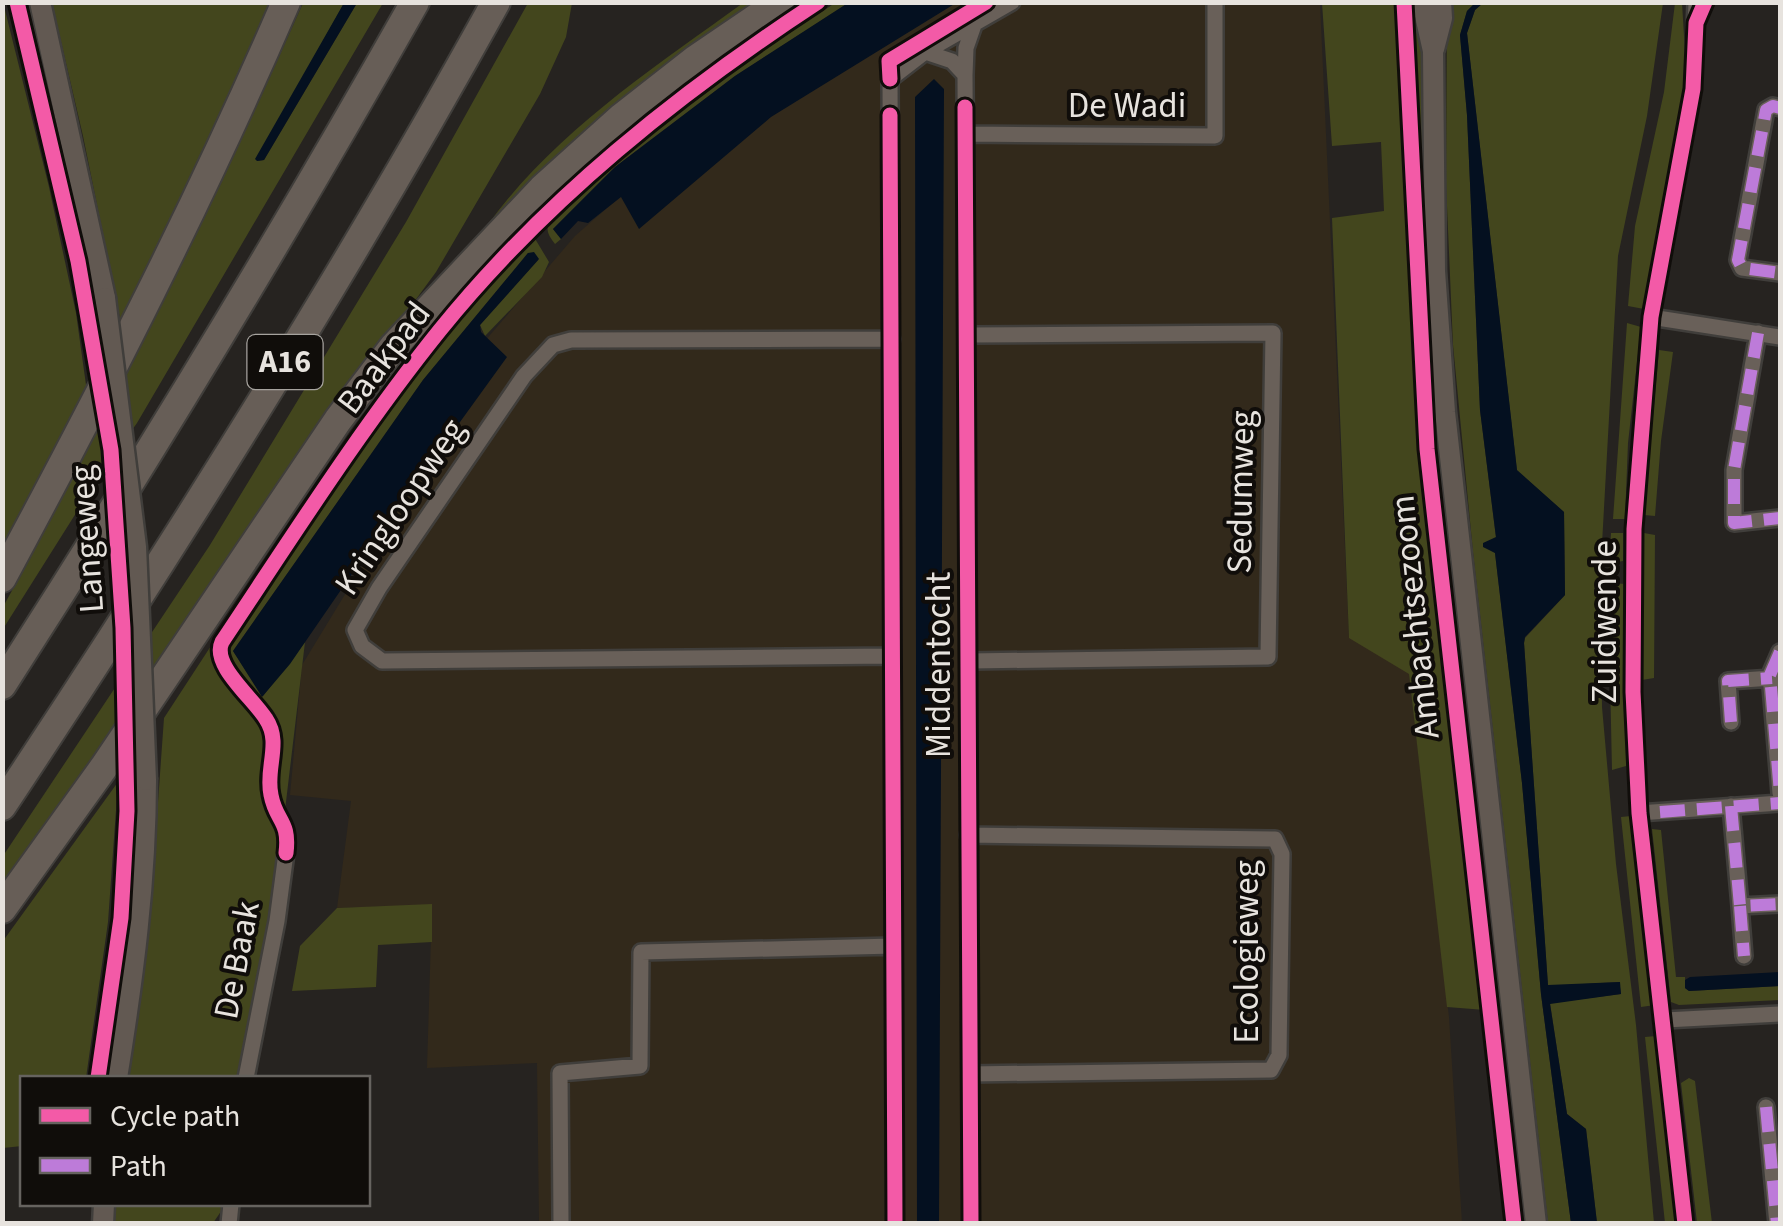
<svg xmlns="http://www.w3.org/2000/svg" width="1783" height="1226" font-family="'Source Sans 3',sans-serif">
  <rect width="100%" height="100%" fill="#262320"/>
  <!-- industrial -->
  <path fill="#32291b" d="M874,3H1320L1349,637L1409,673L1449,1017L1462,1223H539L537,1063L427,1068L432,905L337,908L351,801L290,795L302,665L422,468L484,342L575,236L780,57Z"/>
  <!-- green -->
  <path fill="#43461d" d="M3,2L49,187L76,313L87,392L3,550Z
    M52,3H270L211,143L122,328L83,136Z
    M303,3H344L257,161L264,160L357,3H383L137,423L100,475L3,629V607C112,409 212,209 303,3Z
    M528,3H572L566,37L540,94L436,272L296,463L3,894V856L210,545L406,222Z
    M743,3H767L466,258C531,148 642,76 743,3Z
    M835,3H848L735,76L615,167L553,229L561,239L555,244C548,235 545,230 550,218L608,166L704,89Z
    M1322,3H1400L1407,218L1485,1010L1447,1007L1409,674L1349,638L1332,218L1384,211L1381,142L1332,146Z
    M1409,3H1416L1421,46L1425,175L1417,176Z
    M1447,3H1475L1467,11L1460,35L1467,115L1480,410L1496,538L1486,547L1495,553L1522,783L1541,994L1571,1223H1548L1473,552L1453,345L1446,183Z
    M1483,3H1663L1647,116L1618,256L1600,580L1602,707L1616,864L1636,1025L1654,1223H1597L1586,1129L1567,1114L1550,1003L1621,994L1619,982L1548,986L1524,643L1525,638L1565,595L1564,512L1517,471L1467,33L1475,10Z
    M1675,3H1682L1685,52L1682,106L1644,309L1628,306L1635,226L1664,92Z
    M534,219V237L549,262L542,277L485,336L480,325L538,260L528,253L423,380L233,651L263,696L305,642L276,886L238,1078H129L150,914L164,718L319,480L383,393L463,294Z
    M1627,323L1641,327L1628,443L1625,519H1613Z
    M1659,350L1673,352L1661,441L1655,516L1644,515Z
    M1611,533H1623V561L1612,563L1611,583L1626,584V766L1612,770L1608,582Z
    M1644,533L1655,535L1654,678L1642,680Z
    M118,782L108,922L86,1078H22V1146L3,1148V941Z
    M1631,816L1655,1005L1641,1007L1621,817Z
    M1652,829L1661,830L1676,977H1685V988L1689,991L1780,986V1000L1679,1005L1671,1002Z
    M432,904V942L378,945L376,987L292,991L300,946L337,908Z
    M1656,1036L1677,1223H1665L1645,1037Z
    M1689,1078L1695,1081L1712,1223H1697L1681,1083Z
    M115,1204H223L222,1210L213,1223L114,1224Z"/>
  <!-- water -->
  <path fill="#041020" d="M344,3H357L264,160L257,161L255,159Z
    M848,3H956L771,117L639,229L621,197L588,223L578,221L561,239L553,229L615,167L735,76Z
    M1475,3H1483L1475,10L1467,33L1517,470L1564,512L1565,595L1525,637L1524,643L1548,985L1620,982L1621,994L1550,1004L1567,1114L1586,1129L1597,1223H1571L1541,994L1522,783L1495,553L1483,547V543L1496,537L1480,410L1467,115L1460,35L1467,11Z
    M934,79L944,89L939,1223L917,1224L915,97Z
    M534,252L539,259L480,325L481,332L507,357L387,523L290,664L262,697L233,651L423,380L528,253Z
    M1780,972V986L1689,991L1685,988V980L1690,977Z"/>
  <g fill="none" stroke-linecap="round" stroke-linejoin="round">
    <defs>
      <path id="street" d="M925,52L952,61L965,75
        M1780,108L1773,106L1766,110L1738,260L1742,268L1780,273
        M966,134L1215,136V2
        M1651,317L1780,337
        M1758,333L1734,470V523L1780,518
        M968,335L1273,333L1268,657L970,661
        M1780,652L1770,675L1780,793
        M891,656L382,661L362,646L355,630L379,588L524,376L553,345L571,340L892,339
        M1731,722L1728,681L1772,678
        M1731,806L1740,906L1780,904
        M1639,813L1780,803
        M968,835L1275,839L1282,854L1279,1055L1271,1070L970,1074
        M1740,906L1744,956
        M1665,1020L1780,1014
        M246,1078L277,921L286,853
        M1766,1107L1777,1224
        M229,1224L231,1204
        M561,1224L560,1073L640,1066L641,952L894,946
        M895,1224L890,79L925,52L1012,2
        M971,1224L965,75L966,48L974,25
        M1685,1224L1639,813L1633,692L1634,529L1651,317L1693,89L1696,2"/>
      <path id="secondary" d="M40,2L105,298
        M1422,2L1433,51L1435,271L1445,412L1536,1224
        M1434,49L1442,18L1441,2
        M117,1078C133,979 146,881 146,780
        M103,1224L104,1204"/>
      <path id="highway" d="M2,578C104,389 201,199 286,2
        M2,685C146,461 284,234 415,2
        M2,806C176,544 344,277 496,2
        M2,909L104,767L338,420L394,346L542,189L622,117L696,59L780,2"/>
    </defs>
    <!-- street casing -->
    <use href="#street" stroke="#403e3b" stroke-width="20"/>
    <!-- secondary casing -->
    <use href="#secondary" stroke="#403e3b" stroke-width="25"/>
    <!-- highway casing -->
    <use href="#highway" stroke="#403e3b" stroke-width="32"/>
    <!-- street -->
    <use href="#street" stroke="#696059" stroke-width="15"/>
    <!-- secondary -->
    <use href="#secondary" stroke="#625952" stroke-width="20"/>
    <!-- highway -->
    <use href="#highway" stroke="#675e57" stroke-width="28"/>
    <defs>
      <path id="secondary-bridge" d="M105,298L136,547L146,780"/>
    </defs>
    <!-- secondary-bridge casing -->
    <use href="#secondary-bridge" stroke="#403e3b" stroke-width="25" stroke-linecap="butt"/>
    <!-- secondary-bridge -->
    <use href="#secondary-bridge" stroke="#625952" stroke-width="20"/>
    <!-- quiet -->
    <path stroke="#bd7bd9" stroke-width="12" stroke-dasharray="25 12" stroke-linecap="butt" d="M1780,108L1773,106L1766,110L1738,260L1742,268L1780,273
      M1758,333L1734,470V523L1780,518
      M1780,652L1770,675L1780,793
      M1731,722L1728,681L1772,678
      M1731,806L1740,906L1780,904
      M1660,812L1780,803
      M1740,906L1744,956
      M1766,1107L1777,1224"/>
    <defs>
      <path id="cycleway" d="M17,2L78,261L111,450L123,628L127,811L121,918L98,1078
        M1404,2L1427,449L1514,1224
        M890,79L889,61L986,2
        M965,107L971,1224
        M890,115L895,1224
        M286,853C290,820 276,822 271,795C265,768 282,743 266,719C253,698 211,665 222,642C292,537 361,428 440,330C546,199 679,93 818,2
        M1685,1224L1639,813L1633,692L1634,529L1651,317L1693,89L1696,23L1705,2"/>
    </defs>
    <!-- cycleway casing -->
    <use href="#cycleway" stroke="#100d0a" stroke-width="21"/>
    <!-- cycleway -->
    <use href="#cycleway" stroke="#f35aa7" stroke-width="15"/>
  </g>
  <g text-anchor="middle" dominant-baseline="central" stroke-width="8" stroke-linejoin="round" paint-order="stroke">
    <!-- shield labels -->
    <rect fill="#100d0a" stroke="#a6a39e" stroke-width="2.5" x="247.5" y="335" width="75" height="54" rx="8"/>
    <g font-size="32" font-weight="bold" fill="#e7e3de">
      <text x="285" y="362">A16</text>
    </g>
    <!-- street labels -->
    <g font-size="35" fill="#e7e3de" stroke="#100d0a">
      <text x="1127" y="106">De Wadi</text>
      <text transform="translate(384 358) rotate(-53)">Baakpad</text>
      <text transform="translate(1241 492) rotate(-89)">Sedumweg</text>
      <text transform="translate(400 507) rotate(-56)">Kringloopweg</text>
      <text transform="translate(87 539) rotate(-94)">Langeweg</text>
      <text transform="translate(1415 617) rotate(-96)">Ambachtsezoom</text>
      <text transform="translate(1605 622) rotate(-90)">Zuidwende</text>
      <text transform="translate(939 665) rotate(-90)">Middentocht</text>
      <text transform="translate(1247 952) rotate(-90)">Ecologieweg</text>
      <text transform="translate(237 960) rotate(-79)">De Baak</text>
    </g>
  </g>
  <!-- border -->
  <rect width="1783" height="1226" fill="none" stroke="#e7e3de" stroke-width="10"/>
  <!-- legend -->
  <rect x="20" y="1076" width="350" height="130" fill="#100d0a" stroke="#66635f" stroke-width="2.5"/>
  <rect x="40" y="1108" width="50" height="15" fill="#f35aa7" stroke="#66635f" stroke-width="2.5"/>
  <text x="110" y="1126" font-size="30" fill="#e7e3de">Cycle path</text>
  <rect x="40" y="1158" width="50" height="15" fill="#bd7bd9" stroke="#66635f" stroke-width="2.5"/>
  <text x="110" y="1176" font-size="30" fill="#e7e3de">Path</text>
</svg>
